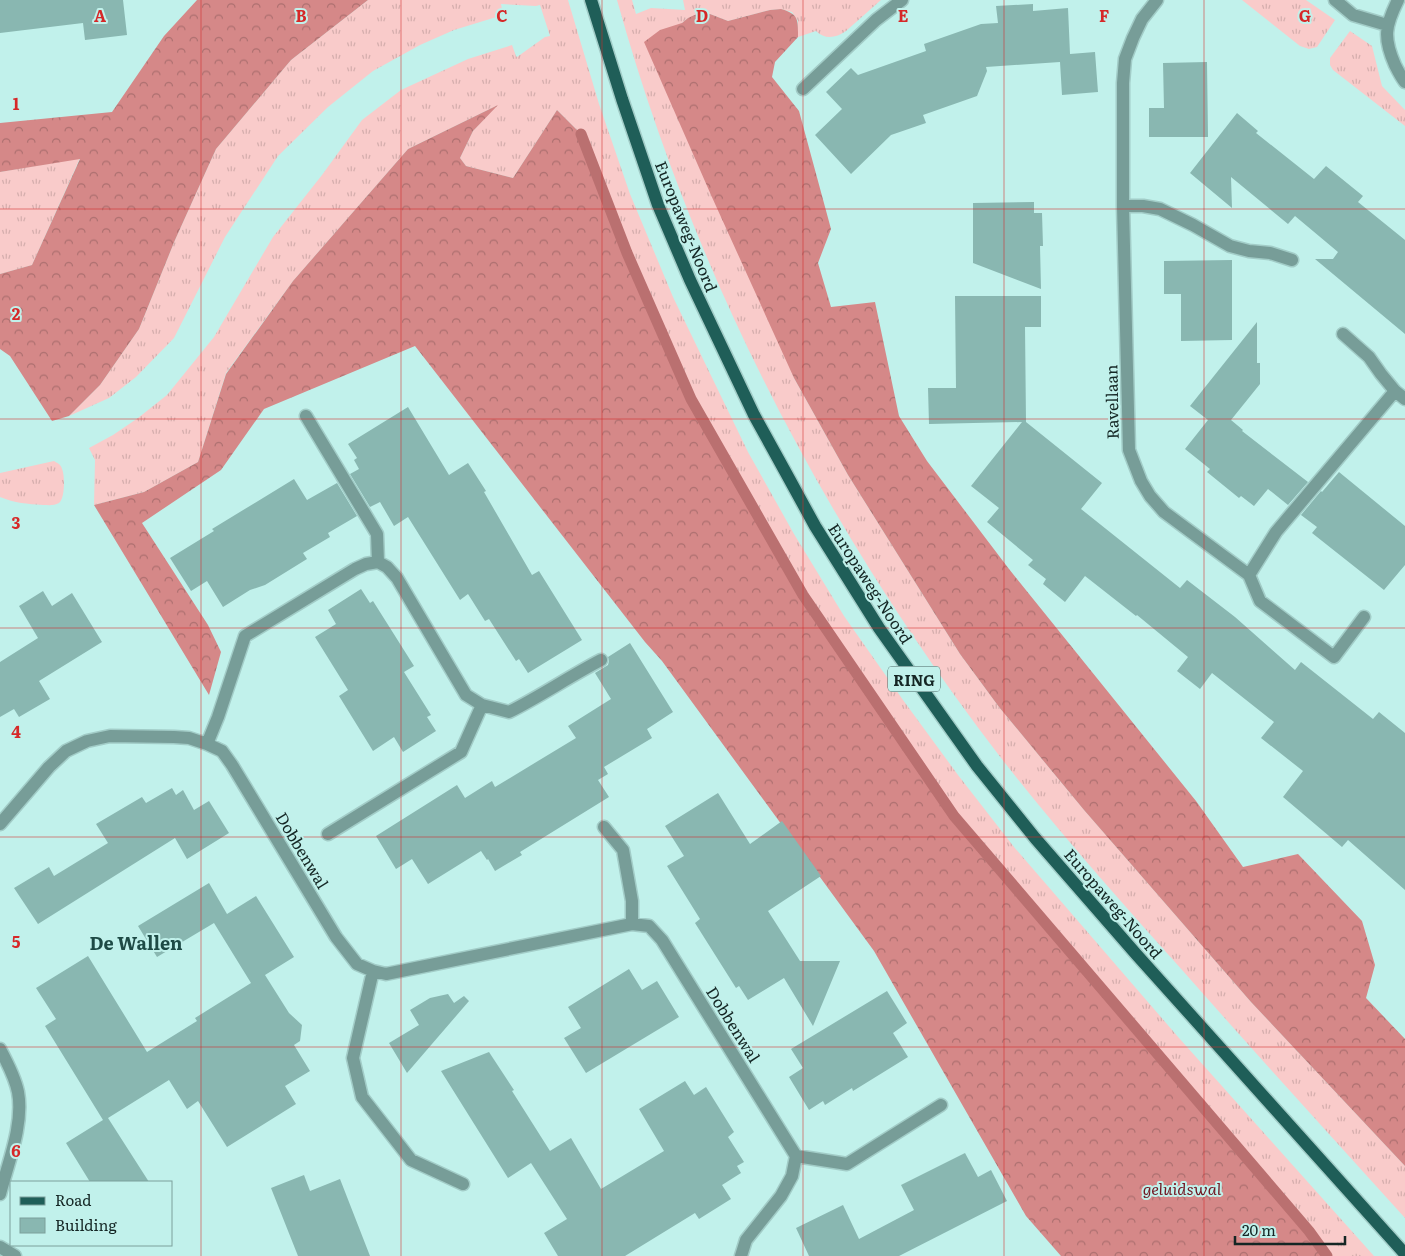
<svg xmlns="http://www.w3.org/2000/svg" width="1405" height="1256" font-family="Literata,serif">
  <defs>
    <pattern id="grass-tufts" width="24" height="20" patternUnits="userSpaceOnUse" patternTransform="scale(1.25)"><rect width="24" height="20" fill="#f9cbca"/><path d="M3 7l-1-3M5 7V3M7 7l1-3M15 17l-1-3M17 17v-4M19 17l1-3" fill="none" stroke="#d5aead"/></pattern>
    <pattern id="forest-crowns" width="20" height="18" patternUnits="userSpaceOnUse" patternTransform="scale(1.25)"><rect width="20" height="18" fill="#d58888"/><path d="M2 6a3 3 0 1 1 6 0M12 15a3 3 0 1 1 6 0" fill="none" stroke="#ac6f6f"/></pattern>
  </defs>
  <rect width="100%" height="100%" fill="#c1f1eb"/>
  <!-- grass -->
  <path fill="url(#grass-tufts)" d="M368,0H568L599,104L630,194L673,297L748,452L794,534L844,616L903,700L958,775L1014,847L1179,1038L1374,1256H1327L1309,1231L954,816L803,595L691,399L627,253L581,134L557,110L513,178L466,166L460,158L473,131L496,106L408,149L293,281L226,373L198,462L144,492L94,505L95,460L89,448L113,435L138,418L167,395L214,337L273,237L322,175L362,120L401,90L468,59L512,45L516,56L517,57L545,37L550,36L540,5L536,6L501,4L503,15L454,30L420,45L373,71L328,107L278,156L225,237L174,338L136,377L109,398L69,416L100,385L139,329L175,240L216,149L291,60Z
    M617,0H632L636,14L651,8L685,10L683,0H881L846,31C836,38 825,40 816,31L798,37V21L792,12L781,9L770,10L728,21L710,14L688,18L682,23L794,378L848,475L960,654L999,707L1084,810L1251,1002L1405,1166V1218C1331,1136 1256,1054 1183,971C1121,902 1059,832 1001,758C826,530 694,277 617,0Z
    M1242,0H1306L1335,20L1317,47L1309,49L1300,46Z
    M1350,31L1372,46L1382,86L1405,110V126L1333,70L1330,65V58Z
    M80,158L32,265L0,274V172Z
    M54,461C57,463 61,464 62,469C65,475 65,499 59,503C54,506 48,505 43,505C27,504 15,503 0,497V473Z"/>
  <!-- forest -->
  <path fill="url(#forest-crowns)" d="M197,0H368L291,60L216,149L175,240L139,329L100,385L69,416L52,421L10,356L0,349V274L32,265L80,159L0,172V123L112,112L164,36Z
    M781,9C799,14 798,20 798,37L775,62L772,77L799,111L831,229L818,263L831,307L875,302L899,416L927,461L1009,569L1196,801L1243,867L1298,854L1362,921L1375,965L1366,998L1405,1039V1166L1251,1002L1084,810L999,707L960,654L848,475L794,378L711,195L644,42L660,30L682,23L688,18L697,14H710L728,21L770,10Z
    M498,105L473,131L460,158L466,166L513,178L557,110L581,134L627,253L691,399L803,595L954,816L1309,1231L1327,1256H1061L1026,1216L874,951L662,661L645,642L415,346L264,409L221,470L142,523L208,625L221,652L209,695L94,505L144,492L198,462L226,374L293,281L408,149Z"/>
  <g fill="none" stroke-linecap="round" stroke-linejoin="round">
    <!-- stream -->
    <path stroke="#ba7070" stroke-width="11" d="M581,134L627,253L691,399L803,595L954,816L1309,1231L1327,1256"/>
  </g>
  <!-- building -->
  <path fill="#89b7b1" d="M0,0H123L127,35L85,40L83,23L0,33Z
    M1033,4V11L1068,8L1070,54L1095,52L1098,92L1062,95L1060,62L986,67L987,71L977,96L923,115L926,123L891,135L851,174L815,135L842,109L826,92L851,68L858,75L926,51L924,44L981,24L998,23L996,6Z
    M1207,62L1208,137H1149V108H1164L1163,63Z
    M1237,113L1258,131L1256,133L1314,179L1326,166L1363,196L1358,202L1405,240V334L1315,259H1333L1338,252L1295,216L1288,224L1231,177L1232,208L1190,173Z
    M1034,202V213H1042L1043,246H1040L1041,289L973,263V203Z
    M1232,260V340L1181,341V294H1164V261Z
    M955,296H1041V327H1025L1026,422L1102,483L1081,509L1180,588L1187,580L1235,617L1295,670L1301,662L1373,719L1379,712L1405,733V890L1348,840L1342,847L1283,797L1303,771L1261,738L1274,722L1212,673L1200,689L1177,671L1188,657L1137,615L1136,616L1085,576L1065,602L1043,584L1046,579L1028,565L1033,560L987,522L999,508L971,486L1022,422L929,424L928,388H956Z
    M1257,322V363H1260V384L1231,420L1243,430L1242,431L1308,482L1288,505L1268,489L1254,506L1241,496L1239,498L1207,472L1210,469L1185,449L1208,420L1190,406Z
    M408,407L449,475L468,463L486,491L484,492L532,575L539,571L582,640L528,673L519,659L516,661L489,619L485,621L468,594L460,600L408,517L394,526L380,502L370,507L350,474L359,469L354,460L357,458L348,444Z
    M1339,472L1405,526V565L1384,590L1312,533L1317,527L1301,515L1321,491L1322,492Z
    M294,479L307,500L337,483L357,516L328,533L330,537L303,553L307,559L265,585L250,590L223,607L207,581L191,591L170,558L214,531L212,529Z
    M361,589L370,603L373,601L414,666L404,672L431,715L427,717L436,731L403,752L394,737L373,751L339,696L348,690L315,637L336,624L328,610Z
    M43,591L52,606L72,593L102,642L39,681L50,699L19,717L14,709L0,717V662L38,638L19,606Z
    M630,643L673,712L647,729L652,738L604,767L608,774L598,780L609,797L520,852L522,855L495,871L488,859L487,860L481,851L428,884L412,859L396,869L376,836L457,785L465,798L492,781L495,787L576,738L568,726L611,699L595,673L608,665L609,661L608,657Z
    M172,788L176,795L183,790L194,810L209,801L229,833L187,859L175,838L38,924L14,888L49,867L54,876L108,843L96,824L142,797L146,803Z
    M718,793L750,844L782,821L821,876L768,911L800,961H840L813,1026L784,978L748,1000L739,986L736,988L695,923L700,919L667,866L684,856L665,826Z
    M209,883L227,914L256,896L294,957L265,975L289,1013L302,1025L300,1041L294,1045L310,1071L285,1086L296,1104L227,1147L198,1101L187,1109L169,1080L108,1118L149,1182H90L66,1143L103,1120L45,1026L56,1019L36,988L88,956L147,1052L197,1021L195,1018L251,983L214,923L157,957L138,926Z
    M629,969L642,990L657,981L679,1017L586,1073L564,1038L581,1028L568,1007Z
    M887,991L907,1023L893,1033L908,1057L853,1091L852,1088L825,1105L823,1101L809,1110L789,1077L803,1068L791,1049Z
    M448,994L454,1003L464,996L469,1001L407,1073L389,1043L419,1025L410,1010L430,998Z
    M489,1052L514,1090L512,1091L550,1151L545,1154L571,1138L601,1189L664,1151L639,1109L685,1081L694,1095L706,1087L734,1132L728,1137L744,1162L737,1166L741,1173L722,1185L731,1199L699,1219L695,1213L625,1256H558L544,1233L567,1219L531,1163L508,1178L441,1071Z
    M965,1153L978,1177L991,1170L1007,1201L899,1256H809L796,1228L843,1205L859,1239L914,1210L901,1185Z
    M304,1175L310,1191L340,1179L370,1256H298L271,1188Z"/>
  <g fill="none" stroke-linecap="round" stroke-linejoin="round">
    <defs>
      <path id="minor" d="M1157,0L1142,19L1133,38L1125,59L1123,83V206L1129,450L1141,481L1150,496L1164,512L1249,575L1260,601L1334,657L1364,617
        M1335,0L1353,15L1387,25
        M1398,0C1385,26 1383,38 1395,65C1398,71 1401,77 1405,82
        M803,89L876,20L902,0
        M1123,206H1143L1160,209L1193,225L1230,246L1249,251L1270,253L1292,260
        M1343,334L1369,357L1381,374L1395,391
        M306,416L377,534L378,562L387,567L397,578L466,695L482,705
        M1249,575L1276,532L1395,391L1405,399
        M207,744L218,717L245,636L355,569L366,564L378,562
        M0,824L49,767L66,751L87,741L110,736L174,737L189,738L207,744L222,751L232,765L336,937L357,964L373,971L386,974L632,924L649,926L662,940L796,1156L792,1176L781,1196L746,1240L741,1256
        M604,827L623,850L632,901V924
        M328,834L461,752L482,705L509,712C541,696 570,676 601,660
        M373,971L353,1058L362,1097L411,1160L463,1184
        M0,1049C7,1062 15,1077 18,1092C24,1124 8,1163 0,1194
        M796,1156L847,1164L941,1105
        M0,1247L15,1256"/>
      <path id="major" d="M591,0L622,99L658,205L690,280L754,415L786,473L815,526L879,628L977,766L1035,838L1136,954L1405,1254"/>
    </defs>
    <!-- minor casing -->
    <use href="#minor" stroke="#a2ccc7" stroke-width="15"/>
    <!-- major casing -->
    <use href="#major" stroke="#a2ccc7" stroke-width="15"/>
    <!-- minor -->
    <use href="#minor" stroke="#779d98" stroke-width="12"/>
    <!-- major -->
    <use href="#major" stroke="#1f5e58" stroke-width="12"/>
  </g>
  <!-- grid -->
  <path fill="none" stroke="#d62828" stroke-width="1" stroke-opacity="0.55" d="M201,0V1256M401,0V1256M602,0V1256M803,0V1256M1004,0V1256M1204,0V1256M0,209H1405M0,419H1405M0,628H1405M0,837H1405M0,1047H1405"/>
  <g text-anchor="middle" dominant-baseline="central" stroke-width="4" stroke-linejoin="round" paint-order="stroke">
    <!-- shield labels -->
    <rect fill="#c1f1eb" stroke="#486360" stroke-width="1" x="888" y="666.5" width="52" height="25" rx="4"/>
    <g font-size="15" font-weight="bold" fill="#142624">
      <text x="914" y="679">RING</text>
    </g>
    <!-- street labels -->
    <g font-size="16" fill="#142624" stroke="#c1f1eb">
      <text transform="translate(687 226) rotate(68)">Europaweg-Noord</text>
      <text transform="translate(1111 402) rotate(-91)">Ravellaan</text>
      <text transform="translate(871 583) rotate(57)">Europaweg-Noord</text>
      <text transform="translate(303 850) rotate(59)">Dobbenwal</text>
      <text transform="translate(1114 903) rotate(49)">Europaweg-Noord</text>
      <text transform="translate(734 1024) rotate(58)">Dobbenwal</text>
    </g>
    <!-- park labels -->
    <g font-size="16" font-style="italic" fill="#711621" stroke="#c1f1eb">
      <text x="1182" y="1188">geluidswal</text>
    </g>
    <!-- neighbourhood labels -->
    <g font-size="18" font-weight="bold" fill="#1e4a45" stroke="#c1f1eb">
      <text x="136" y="942">De Wallen</text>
    </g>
  </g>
  <g font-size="16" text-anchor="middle" font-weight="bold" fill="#d62828" stroke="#c1f1eb" stroke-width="4" stroke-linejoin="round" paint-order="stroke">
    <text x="100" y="22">A</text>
    <text x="301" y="22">B</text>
    <text x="502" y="22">C</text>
    <text x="702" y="22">D</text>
    <text x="903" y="22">E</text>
    <text x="1104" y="22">F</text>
    <text x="1305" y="22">G</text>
    <text x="16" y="110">1</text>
    <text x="16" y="320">2</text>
    <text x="16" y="529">3</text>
    <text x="16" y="738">4</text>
    <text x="16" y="948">5</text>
    <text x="16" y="1157">6</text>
  </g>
  <!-- legend -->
  <rect x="10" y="1181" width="162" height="65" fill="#c1f1eb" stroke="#7ca09b"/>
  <rect x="20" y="1197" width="25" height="8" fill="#1f5e58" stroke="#7ca09b"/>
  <text x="55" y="1206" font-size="15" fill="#142624">Road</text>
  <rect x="20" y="1218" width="25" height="15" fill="#89b7b1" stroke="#7ca09b"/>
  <text x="55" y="1231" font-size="15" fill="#142624">Building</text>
  <!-- scale -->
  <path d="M1235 1236v8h110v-8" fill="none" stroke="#142624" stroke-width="2.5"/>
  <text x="1242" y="1236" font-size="15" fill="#142624" stroke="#c1f1eb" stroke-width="4" paint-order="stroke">20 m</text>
</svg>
